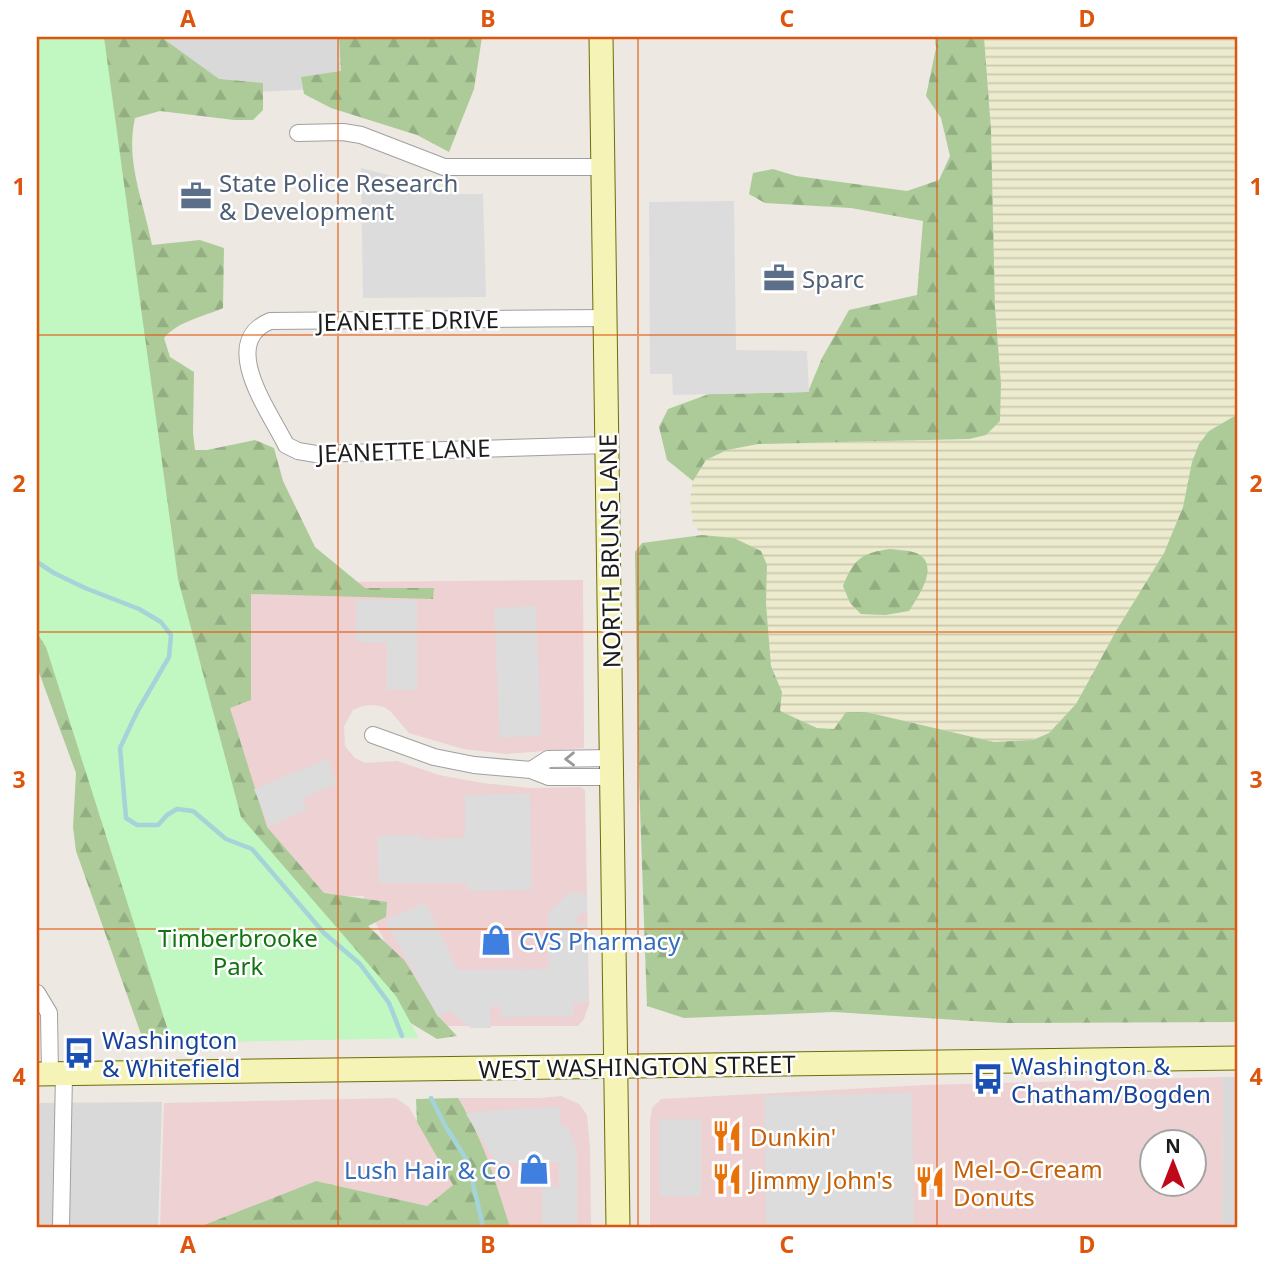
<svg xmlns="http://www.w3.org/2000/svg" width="1275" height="1264" font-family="'Noto Sans',sans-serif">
  <defs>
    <pattern id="farmland-rules" width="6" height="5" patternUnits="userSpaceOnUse" patternTransform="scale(1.75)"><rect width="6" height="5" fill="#ecebce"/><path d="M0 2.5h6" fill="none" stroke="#cac9b0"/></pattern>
    <pattern id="forest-firs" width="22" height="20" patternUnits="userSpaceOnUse" patternTransform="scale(1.75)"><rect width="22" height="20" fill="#accb98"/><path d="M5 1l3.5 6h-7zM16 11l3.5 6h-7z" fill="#93ae82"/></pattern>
  </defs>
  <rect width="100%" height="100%" fill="#ede8e2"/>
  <!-- residential -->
  <path fill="#dad9d9" d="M153,37H339L342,88L231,93Z
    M1223,1077H1238V1227H1222Z
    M162,1102L158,1227H37V1103Z"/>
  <!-- commercial -->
  <path fill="#eed1d3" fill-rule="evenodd" d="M583,580L584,748L506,754L463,749L409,733L391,712L384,707L374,705L363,706L353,710L344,726L345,746L355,758L365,763L397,761L439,775L482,783L531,788L580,787L585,790L589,1004L584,1019L578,1026H425L363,896L324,897L267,835L217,698L213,583Z
    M1223,1077L1222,1227H650V1122L652,1108L661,1099L925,1085ZM1152,1142H1194V1184H1152Z
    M561,1096L579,1104L587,1115L590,1148L591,1227H510L495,1181L473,1122L458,1098H540Z
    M396,1098L409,1107L453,1185L427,1206L316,1181L199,1227H160L164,1103Z"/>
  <!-- farmland -->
  <path fill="url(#farmland-rules)" d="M984,37H1238V414L1209,431L1192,462L1183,507L1164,553L1116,631L1076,704L1049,733L1033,740L994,742L866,712L834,729L817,728L779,711L782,692L771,666L766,603L767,565L761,551L733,538L702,535L693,524L690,499L693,481L706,460L727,450L758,444L969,439L1001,383L995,308L991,130Z"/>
  <!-- forest -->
  <path fill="url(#forest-firs)" d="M89,37H161L219,79L263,83V110L253,120H234L160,111L135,118C125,162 144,202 152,245L200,240L224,248L223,308C203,317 178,321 164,338L170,357L194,372L193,433L195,450H207L255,440L274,448L283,481L315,547L365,588H434L433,599L251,594V700L230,708L267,827L324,893L387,902L386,917L368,926L405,961L438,1016L457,1036L437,1039L376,1002L178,1034L142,1037L76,851L73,827L76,773L37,667V445Z
    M339,37H482L474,89L449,152L417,135L331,108L304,94L301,77L341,71Z
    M935,37H984L991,130L995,308L1001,383L1000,421L986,435L969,439L758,444L727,450L706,460L693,481L667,460L659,427L668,409L709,394L808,392L822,358L849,310L917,295L923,221L851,208L765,203L749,194L753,173L773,169L796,176L907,191L939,180L950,156L941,118L926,96L936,48Z
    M1238,414V1022L1003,1023L834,1012L684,1018L647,1006L638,751L635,552L642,543L702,535L734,538L761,551L767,565L766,603L771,666L782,692L780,711L817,728L834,729L846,712H866L994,742L1033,740L1049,733L1076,704L1116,631L1164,553L1183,507L1192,462L1199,444L1209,431Z
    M890,549C897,550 906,550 913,552C943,561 919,596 909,611L885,615L861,614L850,603L843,586C854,559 861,553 890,549Z
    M458,1098C483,1138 496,1183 510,1227H199L316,1181L427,1206L453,1185L417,1122L416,1099Z"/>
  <!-- park -->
  <path fill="#c1f7c0" d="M37,37H104L178,579L241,817L396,996L419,1038L172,1043L46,647L37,633Z"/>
  <!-- parking -->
  <path fill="#dcdcdc" d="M361,168L416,182L432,194H483L486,297L363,298Z
    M734,201L736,350L807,351L809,392L673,395L672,374H650L649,202Z
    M356,600H417V690H387V643L356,642Z
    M536,606L541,736L500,738L494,608Z
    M327,759L337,784L302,799L307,810L269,826L254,789Z
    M530,794L532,890L467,891V883H379L377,836L421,835L422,839L465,838V795Z
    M570,892L587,894V913L578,914L575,924L587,925L588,1003H573V1016L501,1017L500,1007L495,1005L490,1010L491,1028H471L449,1011L438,1017L385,920L425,903L458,970L548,969V913Z
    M912,1093L914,1227H766L764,1096Z
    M560,1107V1120L562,1126L568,1127L577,1151V1227H542V1187H559V1162L496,1163L466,1114L481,1111Z
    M659,1119H701V1196H660Z"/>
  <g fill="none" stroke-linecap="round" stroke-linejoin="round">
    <!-- stream -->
    <path stroke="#a4d3d9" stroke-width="4.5" d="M37,562L54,573L85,588L139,609L161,622L171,635L169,657L137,712L120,748L126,818L137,825H158L167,815L177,809L193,811L226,839L252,849L324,933L360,964L389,1003L402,1036
      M431,1098L446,1127L468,1162L483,1227"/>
    <defs>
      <path id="street" d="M298,133L343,132L361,135L444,167H603
        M605,318L270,321C218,343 270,412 286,445L298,451L316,454L607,445
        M373,735L434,757L474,765L531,770L549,777H612
        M531,770L548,759L612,758
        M37,993L49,1013L50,1074
        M61,1227L64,1074"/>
      <path id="secondary" d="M601,37L618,1227
        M37,1074L1238,1058"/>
    </defs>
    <!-- street casing -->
    <use href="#street" stroke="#a0a0a0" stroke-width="18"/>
    <!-- secondary casing -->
    <use href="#secondary" stroke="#6c6d09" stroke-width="25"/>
    <!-- street -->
    <use href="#street" stroke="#fff" stroke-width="16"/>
    <!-- secondary -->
    <use href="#secondary" stroke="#f6f3b7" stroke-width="23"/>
  </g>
  <!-- one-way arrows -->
  <defs><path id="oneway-chevron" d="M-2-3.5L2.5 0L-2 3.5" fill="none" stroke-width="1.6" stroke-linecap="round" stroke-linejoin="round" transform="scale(1.75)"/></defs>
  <use stroke="#999" href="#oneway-chevron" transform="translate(570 759) rotate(179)"/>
  <!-- grid -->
  <path fill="none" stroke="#de560d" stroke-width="2" stroke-opacity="0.55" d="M338,37V1227M638,37V1227M937,37V1227M37,335H1238M37,632H1238M37,929H1238"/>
  <!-- icons -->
  <defs>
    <symbol id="office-bare" viewBox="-9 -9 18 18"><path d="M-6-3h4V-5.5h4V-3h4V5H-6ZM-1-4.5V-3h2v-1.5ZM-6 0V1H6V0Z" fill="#5c6f8a" stroke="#fff" stroke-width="2.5" paint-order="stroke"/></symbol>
    <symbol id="shop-bare" viewBox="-9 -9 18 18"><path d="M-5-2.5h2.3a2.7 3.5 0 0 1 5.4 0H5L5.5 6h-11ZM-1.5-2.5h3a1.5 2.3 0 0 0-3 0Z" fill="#3f7fe0" stroke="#fff" stroke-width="2.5" paint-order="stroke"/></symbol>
    <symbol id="bus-bare" viewBox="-9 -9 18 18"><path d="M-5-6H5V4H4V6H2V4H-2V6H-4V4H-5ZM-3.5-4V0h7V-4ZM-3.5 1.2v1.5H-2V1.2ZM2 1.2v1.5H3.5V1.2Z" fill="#1a4fb4" stroke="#fff" stroke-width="2.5" paint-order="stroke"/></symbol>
    <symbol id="restaurant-bare" viewBox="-9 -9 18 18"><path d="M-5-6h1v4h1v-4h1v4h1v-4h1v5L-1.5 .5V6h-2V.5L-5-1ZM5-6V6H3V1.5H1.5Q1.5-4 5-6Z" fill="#e8710a" stroke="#fff" stroke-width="2.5" paint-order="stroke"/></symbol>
  </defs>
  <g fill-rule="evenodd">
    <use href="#office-bare" x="174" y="174" width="44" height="44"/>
    <use href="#office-bare" x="757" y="256" width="44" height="44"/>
    <use href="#shop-bare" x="474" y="918" width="44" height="44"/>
    <use href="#bus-bare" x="57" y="1031" width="44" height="44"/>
    <use href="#bus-bare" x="966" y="1057" width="44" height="44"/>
    <use href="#restaurant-bare" x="705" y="1114" width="44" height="44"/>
    <use href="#shop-bare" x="512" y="1147" width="44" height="44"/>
    <use href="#restaurant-bare" x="705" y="1157" width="44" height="44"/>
    <use href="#restaurant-bare" x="908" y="1160" width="44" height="44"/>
  </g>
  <g text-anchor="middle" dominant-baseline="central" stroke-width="5" stroke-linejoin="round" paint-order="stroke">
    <!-- service labels -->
    <g font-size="24" fill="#4e5e75" stroke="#fff" text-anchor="start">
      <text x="219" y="182">State Police Research<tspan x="219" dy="28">&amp; Development</tspan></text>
      <text x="802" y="278">Sparc</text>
    </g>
    <!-- street labels -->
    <g font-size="24" fill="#1c1c1c" stroke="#fff">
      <text transform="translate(408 320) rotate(-1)">JEANETTE DRIVE</text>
      <text transform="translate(404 450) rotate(-2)">JEANETTE LANE</text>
      <text transform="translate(609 551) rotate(-91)">NORTH BRUNS LANE</text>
      <text transform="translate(637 1066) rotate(-1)">WEST WASHINGTON STREET</text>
    </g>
    <!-- park labels -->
    <g font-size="24" fill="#117410" stroke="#fff">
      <text x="238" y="937">Timberbrooke<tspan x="238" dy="28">Park</tspan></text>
    </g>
    <!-- shop labels -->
    <g font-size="24" fill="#366cbe" stroke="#fff" text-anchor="start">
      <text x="519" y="940">CVS Pharmacy</text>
      <text x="511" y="1169" text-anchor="end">Lush Hair &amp; Co</text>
    </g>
    <!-- transit labels -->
    <g font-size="24" fill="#164399" stroke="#fff" text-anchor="start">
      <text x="102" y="1039">Washington<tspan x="102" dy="28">&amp; Whitefield</tspan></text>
      <text x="1011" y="1065">Washington &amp;<tspan x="1011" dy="28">Chatham/Bogden</tspan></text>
    </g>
    <!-- food labels -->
    <g font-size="24" fill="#c56008" stroke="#fff" text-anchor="start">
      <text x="750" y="1136">Dunkin'</text>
      <text x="953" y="1168">Mel-O-Cream<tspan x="953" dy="28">Donuts</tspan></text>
      <text x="750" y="1179">Jimmy John's</text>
    </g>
  </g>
  <!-- border -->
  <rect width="1275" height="1264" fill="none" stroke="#ffffff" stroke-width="77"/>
  <!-- north arrow -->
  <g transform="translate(1173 1163)"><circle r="33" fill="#ffffff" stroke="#a4a4a4" stroke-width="2"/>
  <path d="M0-5L12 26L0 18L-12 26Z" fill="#c0081b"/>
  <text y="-10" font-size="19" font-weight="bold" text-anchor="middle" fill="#1c1c1c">N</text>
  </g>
  <rect x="38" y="38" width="1198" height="1188" fill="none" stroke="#de560d" stroke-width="2.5"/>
  <g font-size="23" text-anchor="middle" font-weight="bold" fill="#de560d">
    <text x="188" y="27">A</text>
    <text x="488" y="27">B</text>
    <text x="787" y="27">C</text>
    <text x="1087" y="27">D</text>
    <text x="19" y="195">1</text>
    <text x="1256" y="195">1</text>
    <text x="19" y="492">2</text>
    <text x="1256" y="492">2</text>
    <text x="19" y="788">3</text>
    <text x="1256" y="788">3</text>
    <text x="19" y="1085">4</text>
    <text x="1256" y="1085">4</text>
    <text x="188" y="1253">A</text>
    <text x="488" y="1253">B</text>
    <text x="787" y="1253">C</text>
    <text x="1087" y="1253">D</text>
  </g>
</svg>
